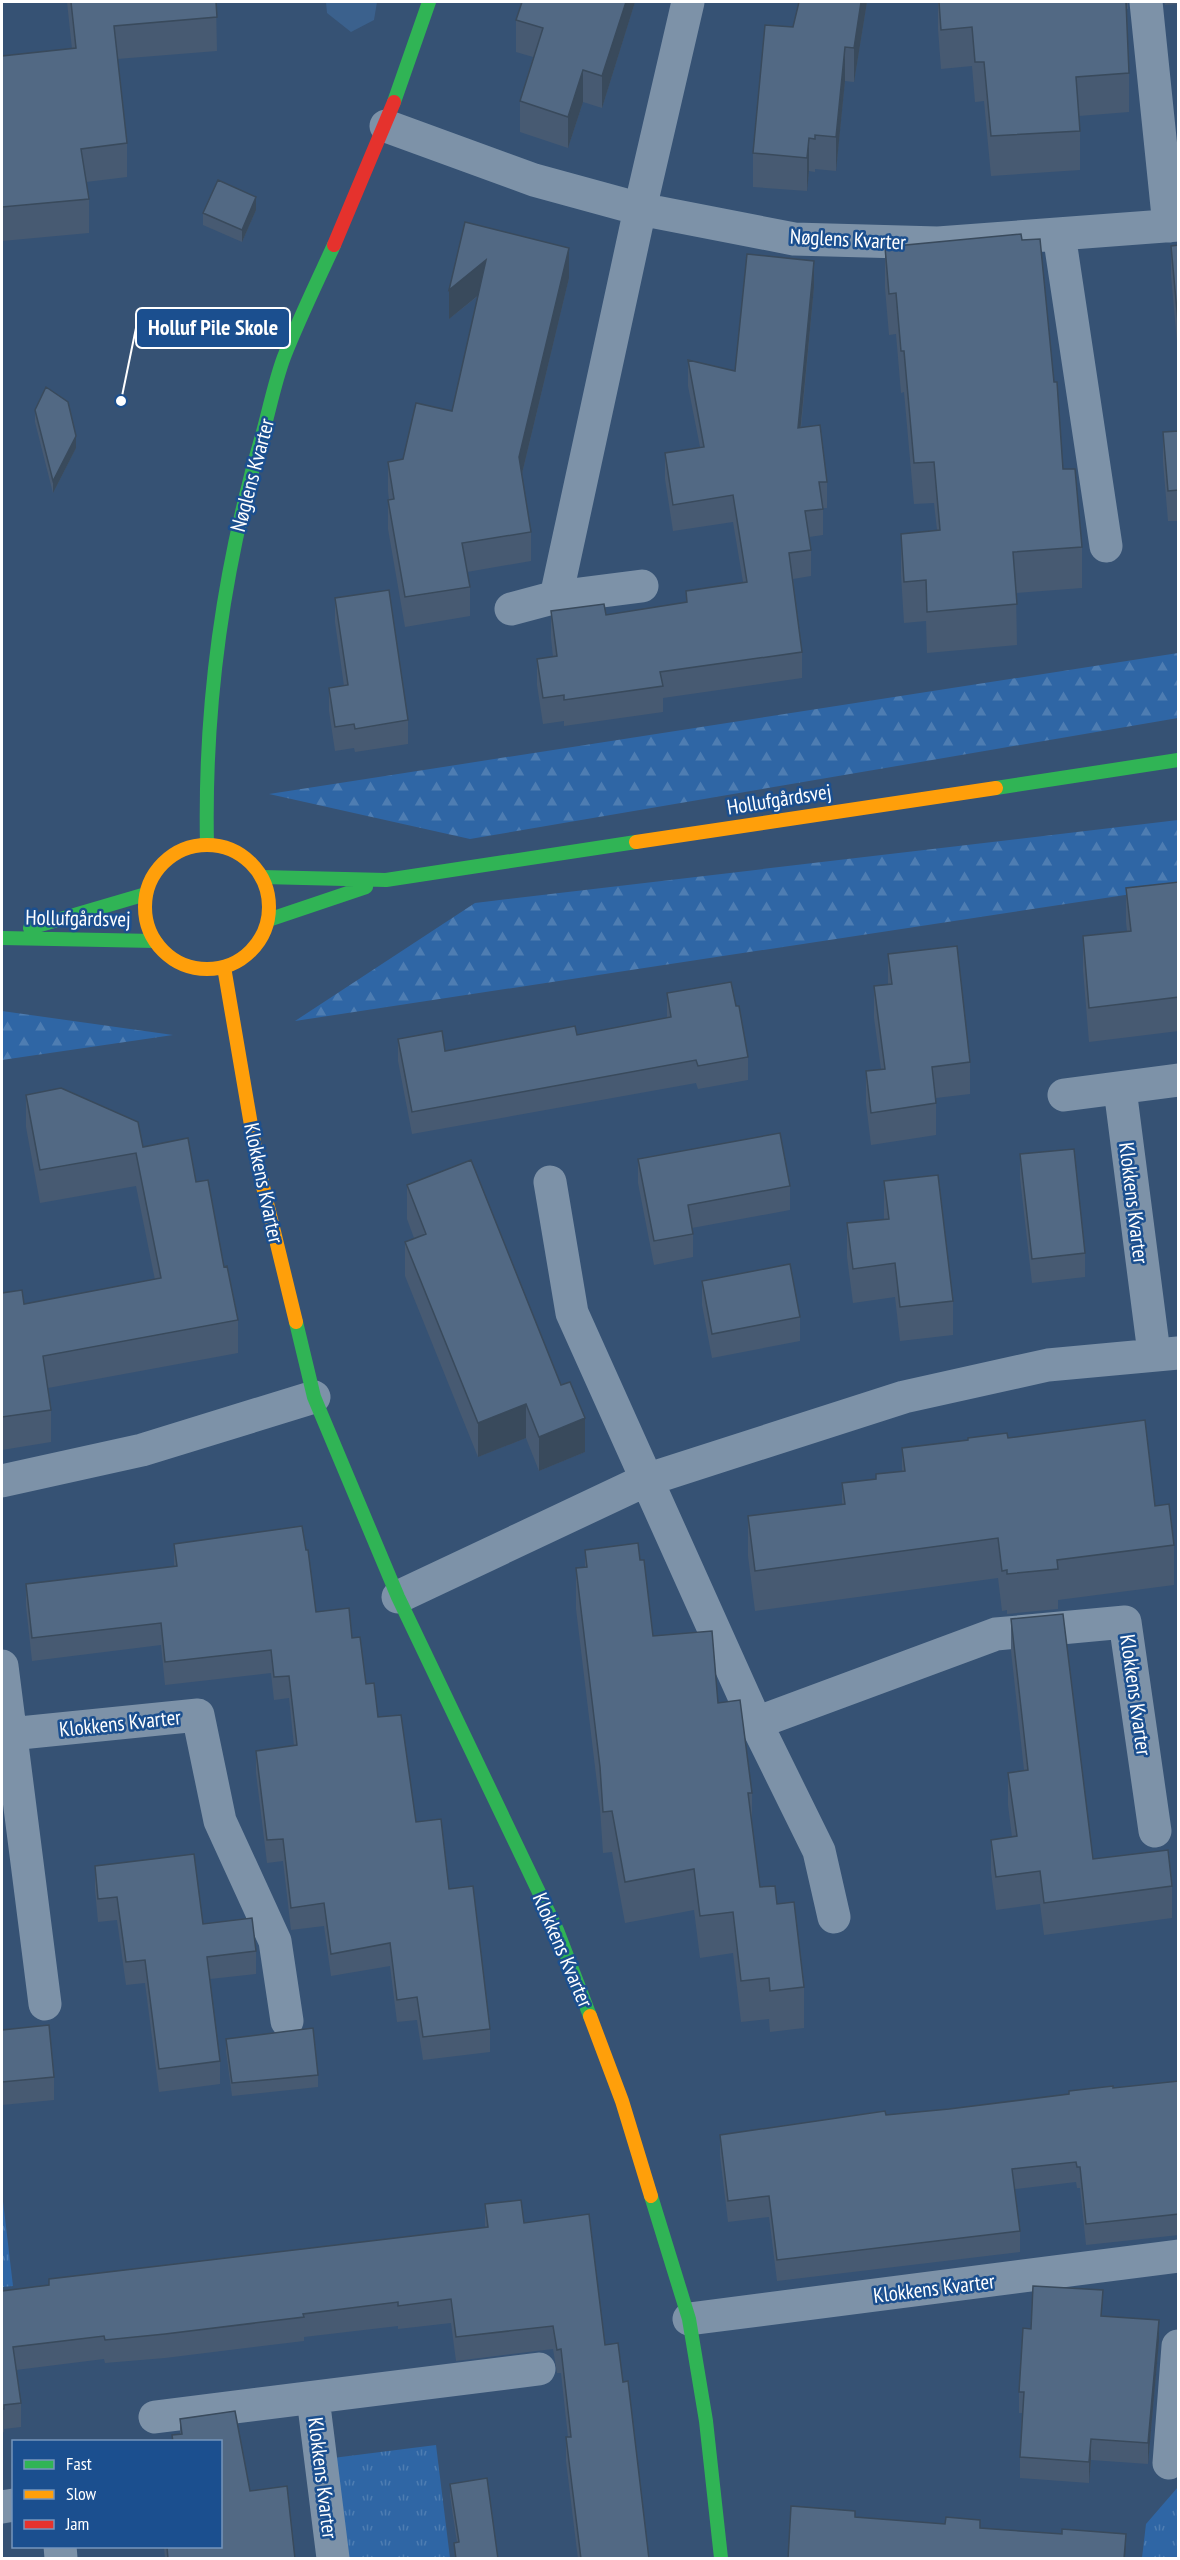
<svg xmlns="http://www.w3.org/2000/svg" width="1180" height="2560" font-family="'PT Sans Narrow',sans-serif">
  <defs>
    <pattern id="forest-firs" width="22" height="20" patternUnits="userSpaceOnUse" patternTransform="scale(1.5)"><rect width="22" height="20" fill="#2f66a5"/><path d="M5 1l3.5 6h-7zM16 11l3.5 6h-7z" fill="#4e7db2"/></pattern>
    <pattern id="park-tufts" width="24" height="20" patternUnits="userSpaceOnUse" patternTransform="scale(1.5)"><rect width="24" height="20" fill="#2f66a5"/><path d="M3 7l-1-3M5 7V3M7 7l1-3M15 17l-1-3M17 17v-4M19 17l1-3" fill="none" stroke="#4e7db2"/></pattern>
  </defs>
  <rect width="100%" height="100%" fill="#365274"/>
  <!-- forest -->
  <path fill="url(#forest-firs)" d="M1178,653V718L470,839L269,794Z
    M1178,820V887L295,1021L475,903Z
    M2,1011L173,1035L2,1060Z"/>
  <!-- park -->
  <path fill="url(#park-tufts)" d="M2,2193L13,2286L2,2287Z
    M436,2445L450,2558H338L325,2459Z
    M1178,2487V2558H1142L1146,2524Z"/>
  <!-- water -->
  <path fill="#3b618d" d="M326,2H377L374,20L351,32L327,13Z"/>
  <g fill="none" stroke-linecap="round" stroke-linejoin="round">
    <!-- street -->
    <path stroke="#7d92a8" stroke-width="33" d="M1146,2L1169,226
      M386,126L534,180L640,209L794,239L938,243L1178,225
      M1059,234L1106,546
      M556,597L640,209L688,2
      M511,609L556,597L642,586
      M1120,1089L1154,1353
      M1064,1095L1178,1080
      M550,1182L572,1313L756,1723L819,1851L834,1917
      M2,1481L142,1450L314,1397
      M398,1597L646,1480L904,1397L1048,1365L1178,1353
      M2,1666L45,2004
      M756,1723L996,1634L1125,1622L1155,1831
      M10,1734L198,1715L220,1821L275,1941L287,2021
      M689,2319L1178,2256
      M313,2398L333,2558
      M155,2417L539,2369
      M1169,2463L1178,2346
      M2,2507L14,2505
      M60,2546L61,2558"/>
    <!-- fast -->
    <path stroke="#30b455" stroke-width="14" d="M394,102L429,2
      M996,788L1178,760
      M207,845C204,705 224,565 263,432C270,407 275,381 284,357C299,319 317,282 334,245
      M262,877L386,880L636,842
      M268,920L366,887
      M30,928L146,894
      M2,938L155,941
      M296,1322L314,1397L398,1597L557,1930L590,2016
      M651,2196L689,2319L706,2421L721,2558"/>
    <!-- slow -->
    <path stroke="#ff9f0a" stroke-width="14" d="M636,842L996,788
      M145 907a62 62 0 1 1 124 0a62 62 0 1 1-124 0Z
      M224,967L258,1166L296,1322
      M590,2016L622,2101L651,2196"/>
    <!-- jam -->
    <path stroke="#e5322d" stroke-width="14" d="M334,245L394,102"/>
  </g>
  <!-- wall -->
  <path fill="#475a72" d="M67,2H228L216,3L217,51L117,59L127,143V177L86,182L89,199V233L2,241V56L72,49Z
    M522,2H635L602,108L583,102L568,148L520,132V101L533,57L516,52V20Z
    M799,2H867L854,82L845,81L836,171L815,169V172L809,171L807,191L753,187V153L793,27Z
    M938,2H1128V9H1127L1129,73V112L1079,116L1080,131V170L991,176L984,101L975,102L972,66L941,69L938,29Z
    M1164,2H1179V4L1165,5Z
    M256,210L242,242L203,225V213Z
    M1022,240L1063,469L1082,547V588L1016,593L1017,645L927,653L926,621L904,623L901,575V534L937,530L934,503L914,504L904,392L901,393L896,334L889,335L885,288V247Z
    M1179,245V364L1171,276V246Z
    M569,278L522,474L531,532V561L467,572L470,587V616L405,627L388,529V500H389L388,491V462L403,459L452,411L478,296L449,319V290Z
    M814,287L801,428L827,482V508H823V535L809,537L811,550V576L793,579L802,652V678L663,698V712L564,726V721L543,724L537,685V659L553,657L551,638V611L606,615L686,603V591L743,582L733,522L673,531L665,479V453L700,447L688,386V360L735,371Z
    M35,410L76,448L53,493L35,422Z
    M1179,431V521H1168L1163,462V432Z
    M335,598L408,720V744L355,752L354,748L335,751L329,711V688L344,686L335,622Z
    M1179,882V1031L1089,1042L1083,970V936L1127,931L1126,922V888Z
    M888,954L970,1062V1094L936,1098V1135L871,1145L866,1103V1071L881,1069L874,1018V986L888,985Z
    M667,993L736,1006L748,1057V1080L698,1089L696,1083L412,1134L398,1061V1039L445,1051L577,1035L667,1018Z
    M26,1095L143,1147L196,1182L224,1267L238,1320V1353L48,1388L51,1410V1442L2,1450V1293L24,1304L155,1280L136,1186L40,1203L26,1127Z
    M1020,1154L1085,1253V1277L1032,1283L1020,1178Z
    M638,1159L790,1186V1210L692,1228L693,1234V1257L654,1265L638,1183Z
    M884,1181L953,1301V1335L900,1341L895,1297L853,1303L847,1257V1223L884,1219Z
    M407,1185L585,1452L539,1471L526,1438L478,1457L405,1276V1242L414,1238L407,1219Z
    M702,1281L800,1317V1341L712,1358L702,1305Z
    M1008,1438L1155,1506L1174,1545V1585L1058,1600V1609L1007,1614V1610L1002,1611L998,1578L755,1611L748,1556V1516L842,1505V1483L876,1480L902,1471V1448Z
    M174,1544L316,1612L352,1638L366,1684L416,1822L449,1889L490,2029V2052L423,2060L417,2020L397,2022L390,1966L331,1976L324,1926L291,1930L283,1861L267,1863L256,1773V1751L294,1746L289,1698L274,1700L271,1673L165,1685L161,1645L32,1661L26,1606V1584L174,1566Z
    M585,1550L640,1560L653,1636L718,1703L752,1793V1826L760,1887L777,1904L804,1987V2028L770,2032L769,2019L741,2022L733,1953L700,1958L694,1910L625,1923L612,1852L603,1853L600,1808L576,1609V1568L585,1567Z
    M1011,1619L1093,1859L1172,1886V1918L1044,1935L1040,1904L996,1910L991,1872V1840L1012,1837L1008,1805V1773L1024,1770L1011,1651Z
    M95,1866L203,1924L256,1951V1974L210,1979L220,2061V2084L159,2092L145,1983L126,1985L117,1920L98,1922L95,1889Z
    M2,2030L54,2077V2100L2,2105Z
    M226,2039L318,2075V2087L232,2096L226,2051Z
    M1179,2081V2235L1086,2245L1080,2188H1077L1076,2182L1015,2189L1020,2231V2252L777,2281L769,2217L728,2222L720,2156V2135L886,2115L949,2109Z
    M485,2204L524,2223L605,2345L623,2382L649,2559H578L566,2461V2437H568L561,2373H557L553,2349L456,2361L451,2323L398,2329V2326L304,2337V2341L165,2358L105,2363L104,2359L16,2370L21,2403V2427L4,2429V2432L2,2433V2291L49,2285V2279L485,2227Z
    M1103,2316L1159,2341L1148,2464L1091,2460L1089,2483L1020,2478V2457L1022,2413H1019V2392L1031,2329Z
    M235,2411L250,2491L287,2486L295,2559H165L164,2547H220V2442H172V2435L180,2434V2419Z
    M450,2484L498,2559H455L454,2543L457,2542L450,2496Z"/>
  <!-- shaded-wall -->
  <path fill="#394a5c" d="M626,2H635L602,108V76Z
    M861,2H867L854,82V48Z
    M845,47V81L836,171V137Z
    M583,70V102L568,148V117Z
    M809,138V171L807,191V158Z
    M256,197V210L242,242V230Z
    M569,248V278L519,486V457Z
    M486,260V289L449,319V290Z
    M814,261V287L798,454V428Z
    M76,436V448L53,493V481Z
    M526,1404V1438L478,1457V1423Z
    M585,1418V1452L539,1471V1437Z
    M1159,2320V2341L1148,2464V2443Z
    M1091,2439V2460L1089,2483V2462Z
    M1126,2534L1125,2559H1124Z"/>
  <!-- building -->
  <path fill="#526984" stroke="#394a5c" stroke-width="1.5" d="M71,2H216L217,17L114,26L127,143L81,149L89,199L2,207V56L76,48Z
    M522,2H626L602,76L583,70L568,117L520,101L543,28L516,20Z
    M799,2H861L854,48L845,47L836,137L815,135V139L809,138L807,158L753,153L765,25L793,27Z
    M939,2H1126L1129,73L1076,77L1080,131L991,136L984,62H975L972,27L941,30Z
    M218,180L256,197L242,230L203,213Z
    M465,222L569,248L519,457L531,532L462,543L470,587L405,597L388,500L394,499L388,462L403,459L416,403L452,411L486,260L449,290Z
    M1021,234L1022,240L1040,239L1054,382H1057L1063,469H1075L1082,547L1013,552L1017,604L927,612L926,580L904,582L901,534L940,530L934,462L914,463L904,351H901L896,293L889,294L885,247Z
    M1179,245V333L1171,246Z
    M747,254L814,261L798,428L820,425L827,482H819L823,509L805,511L811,550L789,553L802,652L660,672L663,686L564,700V695L543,698L537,659L557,656L551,611L604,604L606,615L687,602L686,591L747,582L733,495L673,505L665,453L704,447L688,360L735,371Z
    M46,387L68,402L76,436L53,481L35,410Z
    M1179,431V490L1168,491L1163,432Z
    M389,590L408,720L355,729L354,724L335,727L329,688L348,685L335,598Z
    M1179,882V997L1089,1008L1083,936L1131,931L1126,888Z
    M957,946L970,1062L932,1067L936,1103L871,1113L866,1071L885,1069L874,986L892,984L888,954Z
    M731,982L736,1006H739L748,1057L698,1066L696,1060L412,1112L398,1039L442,1031L445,1051L575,1026L577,1035L671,1017L667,993Z
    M61,1088L138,1122L143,1147L188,1138L196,1182L208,1180L224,1267L227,1266L238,1320L43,1356L51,1410L2,1417V1293L22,1290L24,1304L161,1278L136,1153L40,1170L26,1095Z
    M780,1133L790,1186L688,1205L693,1234L654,1241L638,1159Z
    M1074,1149L1085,1253L1032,1259L1020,1154Z
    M471,1160L561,1385L570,1382L585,1418L539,1437L526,1404L478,1423L405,1242L426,1234L407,1185Z
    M938,1175L953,1301L900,1307L895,1263L853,1269L847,1223L889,1219L884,1181Z
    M790,1264L800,1317L712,1334L702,1281Z
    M1145,1420L1155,1506L1169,1504L1174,1545L1057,1560L1058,1569L1007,1574V1570L1002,1571L998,1538L755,1571L748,1516L845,1504L842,1483L876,1479V1474L905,1471L902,1448L968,1440V1438L1007,1433L1008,1438Z
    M302,1526L306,1550H308L316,1612L349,1608L352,1638L360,1637L366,1684L374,1683L378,1717L401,1715L416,1822L441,1819L449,1889L473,1886L490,2029L423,2037L417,1997L397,2000L390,1943L331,1954L324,1903L291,1908L283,1839L267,1840L256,1751L297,1745L289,1676L274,1677L271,1650L165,1662L161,1623L32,1638L26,1584L177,1566L174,1544Z
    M638,1543L640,1560H644L653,1636L712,1631L718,1703L740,1700L752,1793H748L760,1887L775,1886L777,1904L794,1902L804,1987L770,1991L769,1978L741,1981L733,1912L700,1916L694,1869L625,1882L612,1811L603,1812L600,1767L576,1568L587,1567L585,1550Z
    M1063,1614L1093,1859L1168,1850L1172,1886L1044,1903L1040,1871L996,1877L991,1840L1017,1836L1008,1773L1028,1770L1011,1619Z
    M194,1854L203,1924L252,1918L256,1951L207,1957L220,2061L159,2069L145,1960L126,1962L117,1897L98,1899L95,1866Z
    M49,2025L54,2077L2,2082V2030Z
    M313,2028L318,2075L232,2083L226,2039Z
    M1179,2081V2214L1086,2224L1080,2167H1077L1076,2162L1012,2169L1020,2231L777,2260L769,2196L728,2201L720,2135L885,2111L886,2115L949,2109L1069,2094V2091L1113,2086V2088Z
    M521,2200L524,2223L589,2214L605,2345L618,2343L623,2382L628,2381L649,2559H581L566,2437H571L561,2349L557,2350L553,2326L456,2337L451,2299L398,2306V2302L303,2314L304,2317L165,2334L105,2340L104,2336L13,2347L21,2403L4,2405V2409H2V2291L49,2285V2279L488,2227L485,2204Z
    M1033,2286L1103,2290L1101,2316L1159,2320L1148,2443L1091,2439L1089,2462L1020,2457L1024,2392H1019L1023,2328L1031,2329Z
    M235,2411L250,2491L287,2486L295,2559H168L167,2547H220V2442H173L172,2435L182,2434L180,2419Z
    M487,2478L498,2559H456L454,2543L459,2542L450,2484Z
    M791,2506L855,2511V2517L945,2524L946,2517L980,2520V2528L1062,2534V2529L1126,2534L1124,2559H788Z"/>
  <g text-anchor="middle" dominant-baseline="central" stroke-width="5" stroke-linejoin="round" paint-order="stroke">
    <!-- street labels -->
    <g font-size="21" fill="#fff" stroke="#1b4f8f">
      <text transform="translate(848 239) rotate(3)">Nøglens Kvarter</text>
      <text transform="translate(252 475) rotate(-75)">Nøglens Kvarter</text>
      <text transform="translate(779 799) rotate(-9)">Hollufgårdsvej</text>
      <text transform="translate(78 918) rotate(1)">Hollufgårdsvej</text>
      <text transform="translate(264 1183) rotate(78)">Klokkens Kvarter</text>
      <text transform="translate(1134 1203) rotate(83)">Klokkens Kvarter</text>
      <text transform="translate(1136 1695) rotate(82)">Klokkens Kvarter</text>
      <text transform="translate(120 1723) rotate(-6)">Klokkens Kvarter</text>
      <text transform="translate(563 1950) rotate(67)">Klokkens Kvarter</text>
      <text transform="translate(934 2288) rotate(-7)">Klokkens Kvarter</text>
      <text transform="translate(323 2478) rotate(83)">Klokkens Kvarter</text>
    </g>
  </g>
  <!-- callouts -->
  <path fill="none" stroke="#fff" stroke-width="2" d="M121 401L136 328"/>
  <circle fill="#fff" stroke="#1b4f8f" stroke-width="2" cx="121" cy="401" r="6"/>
  <rect fill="#1b4f8f" stroke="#fff" stroke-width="2" x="136" y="308" width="154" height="40" rx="6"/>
  <g font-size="22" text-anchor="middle" font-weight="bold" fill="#fff">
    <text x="213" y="335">Holluf Pile Skole</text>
  </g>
  <!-- border -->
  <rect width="1180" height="2560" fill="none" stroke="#ffffff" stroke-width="6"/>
  <!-- legend -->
  <rect x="12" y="2440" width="210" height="108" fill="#1b4f8f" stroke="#7695bc" stroke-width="1.5"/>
  <rect x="24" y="2460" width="30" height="9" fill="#30b455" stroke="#7695bc" stroke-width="1.5"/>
  <text x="66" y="2470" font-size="18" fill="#ffffff">Fast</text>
  <rect x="24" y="2490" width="30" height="9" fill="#ff9f0a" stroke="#7695bc" stroke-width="1.5"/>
  <text x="66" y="2500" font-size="18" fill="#ffffff">Slow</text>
  <rect x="24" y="2520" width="30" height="9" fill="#e5322d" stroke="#7695bc" stroke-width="1.5"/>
  <text x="66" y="2530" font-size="18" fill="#ffffff">Jam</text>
</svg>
